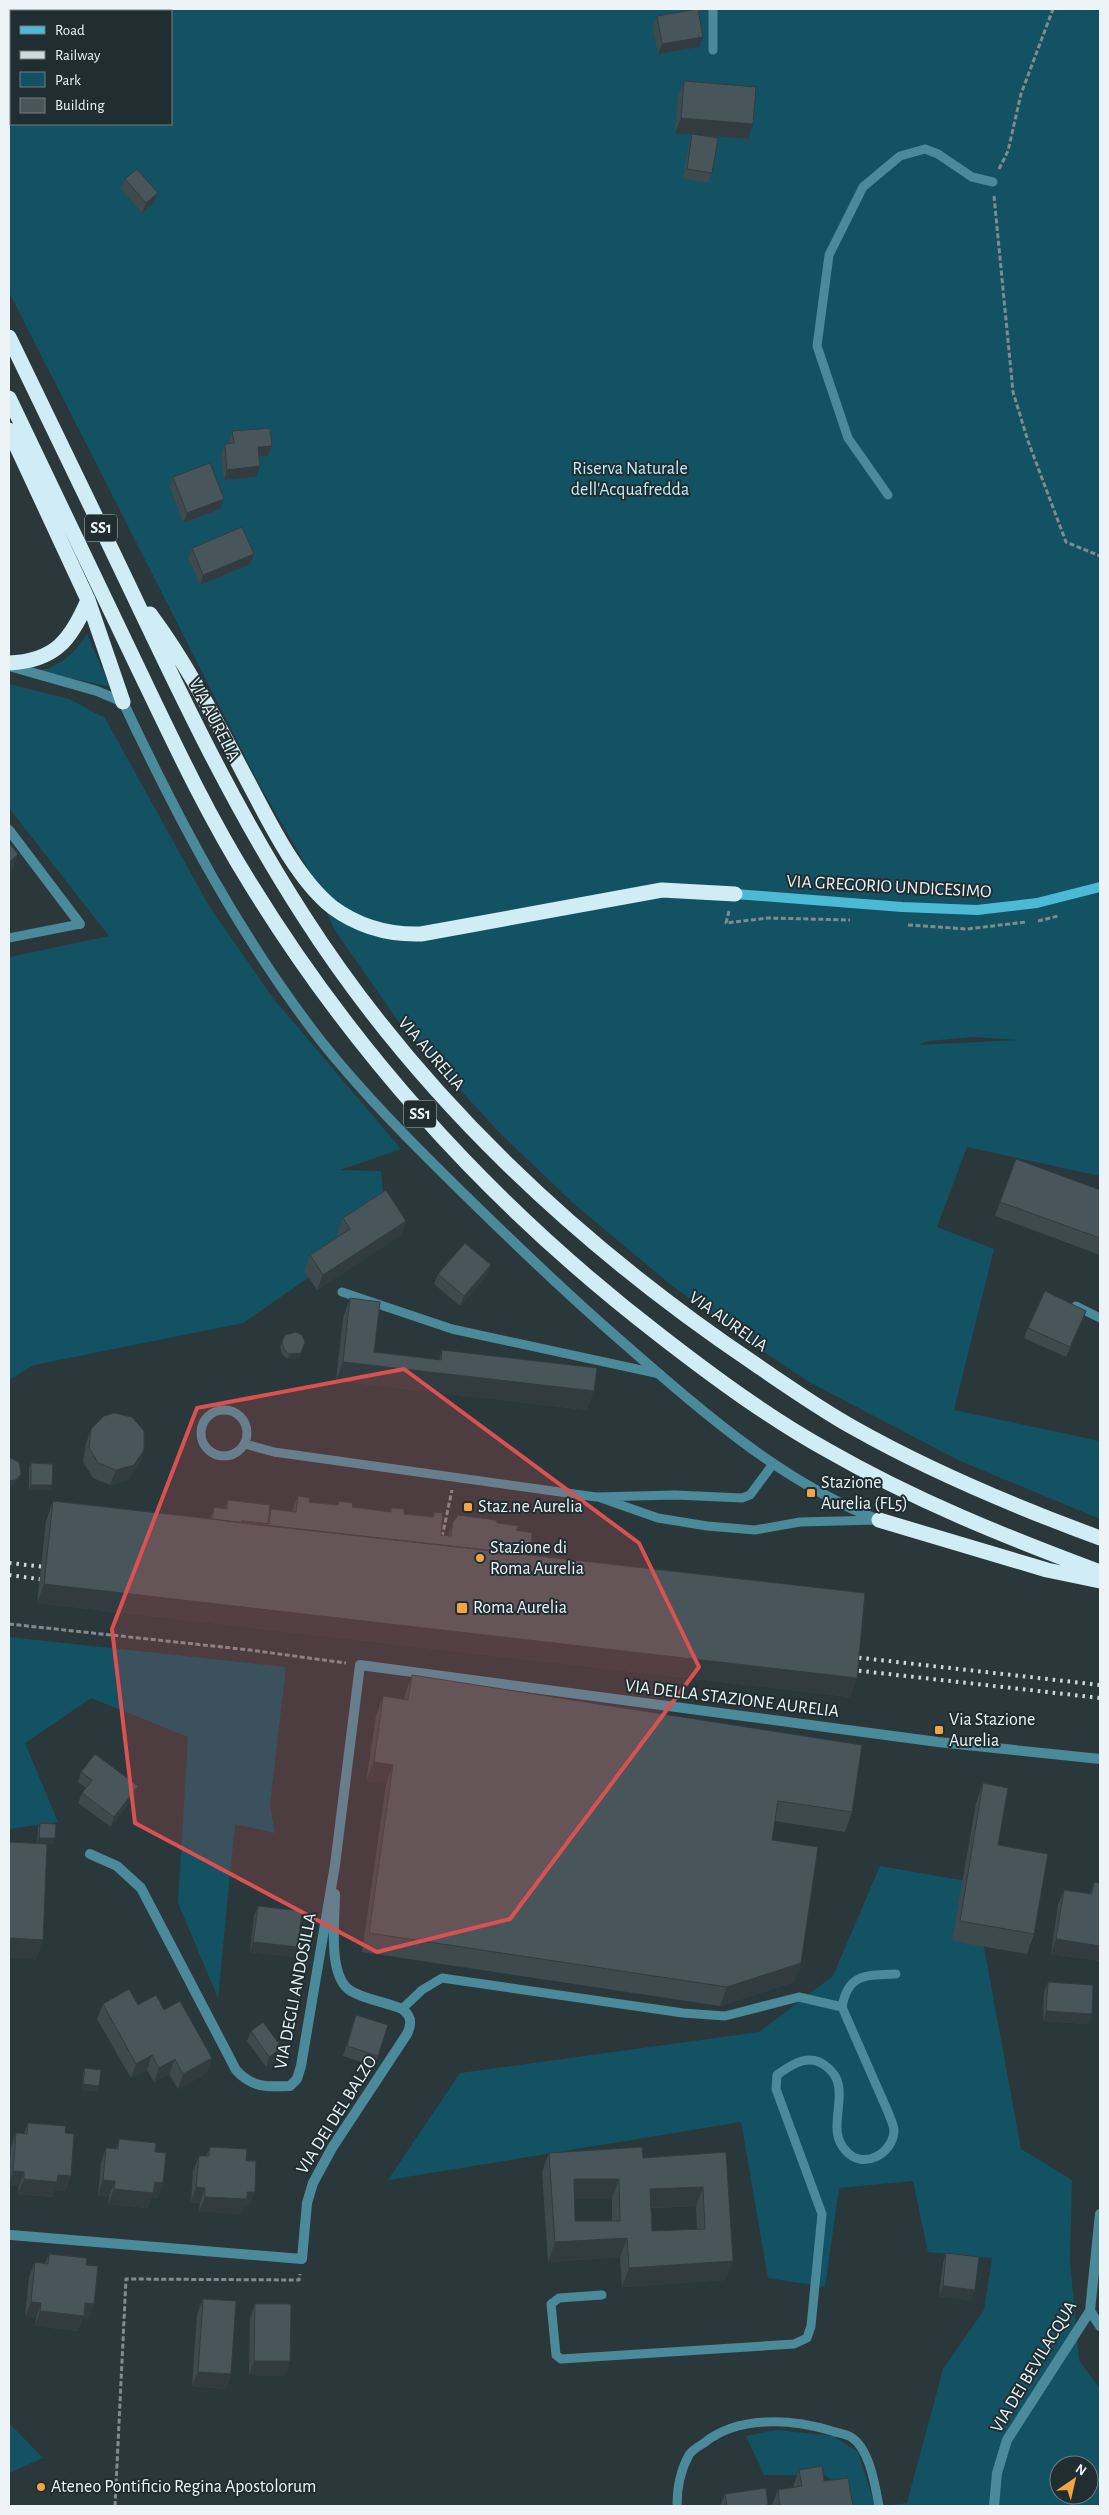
<svg xmlns="http://www.w3.org/2000/svg" width="1109" height="2515" font-family="'Alegreya Sans',sans-serif">
  <rect width="100%" height="100%" fill="#2a383c"/>
  <!-- green -->
  <path fill="#135262" fill-rule="evenodd" d="M9,9H1100V1176L967,1147L937,1227L994,1249L954,1410L1100,1441V1519L958,1460L811,1383L743,1338L670,1284L573,1203L499,1132L403,1028L334,929L307,867L258,782L9,292ZM11,11H171V124H11ZM974,1037L1018,1040L918,1045L928,1041Z
    M87,634L110,687L40,671C63,664 74,654 87,634Z
    M9,684L69,699L105,718L209,906L273,998L401,1149L340,1170L381,1171L386,1224L243,1323L34,1365L9,1380V957L109,936L9,808Z
    M9,1637L286,1667L270,1805L275,1833L235,1824L218,1998L178,1903L188,1737L91,1698L25,1743L58,1822L9,1829Z
    M880,1866L972,1882L1021,2149L1072,2180L1070,2261L1079,2360L1100,2389V2506H884L907,2503L943,2369L984,2310L992,2258L928,2252L913,2181L839,2188L825,2287L768,2278L741,2122L388,2180L460,2073L759,2032L833,1976ZM1059,2465H1089V2495H1059Z
    M9,2423L43,2458L9,2473Z
    M776,2430L833,2436L858,2452L875,2506H850L848,2490L824,2475H764L746,2436Z"/>
  <g fill="none" stroke-linecap="round" stroke-linejoin="round">
    <!-- path -->
    <path stroke="#808b8f" stroke-width="3" stroke-dasharray="5 2.5" stroke-linecap="butt" d="M999,169L1008,151L1021,94L1053,9
      M994,196L1013,392L1028,441L1066,542L1100,556
      M729,911L726,923L768,918L850,920
      M1038,921L1058,916
      M908,925L967,929L1026,922
      M442,1537L452,1490
      M9,1624L250,1650L346,1663
      M115,2506L126,2279L299,2280L300,2274"/>
    <!-- lane -->
    <path stroke="#4b8a9b" stroke-width="9" d="M713,50V9
      M888,495L848,438L817,346L829,255L863,187L900,156L925,149L938,154L972,177L993,182
      M9,938L80,924
      M342,1292L452,1329L660,1374
      M1076,1306L1100,1318
      M201 1433a23 23 0 1 1 46 0a23 23 0 1 1-46 0Z
      M245,1444L274,1452L596,1497L675,1495L742,1498L750,1495L773,1464
      M601,1498L658,1518L707,1526L755,1530L800,1522L878,1520
      M402,2009L422,1990L442,1978L683,2013L725,2016L799,1997L842,2007
      M602,2295L559,2298L551,2304L556,2355L561,2359L794,2344L807,2338L811,2326L822,2214L776,2089L777,2075C792,2064 810,2052 827,2067C832,2071 836,2076 838,2083C844,2106 827,2133 847,2152C864,2170 893,2153 894,2131C894,2125 890,2118 888,2112L842,2007C848,1973 867,1975 896,1974
      M677,2506C677,2488 680,2471 689,2455C692,2450 699,2446 704,2443C739,2415 792,2419 832,2431C838,2433 846,2434 851,2437C870,2449 875,2486 879,2506"/>
    <!-- street -->
    <path stroke="#4b8a9b" stroke-width="10" d="M9,666L97,691L123,702C179,821 240,937 321,1041C365,1096 414,1145 465,1195C518,1247 571,1298 627,1346C704,1413 783,1483 879,1520
      M9,830L80,924
      M90,1854L117,1866L141,1888L236,2070C252,2088 268,2087 290,2086L297,2079L301,2066L335,1865L360,1665L938,1742L1100,1759
      M11,2235L302,2259L307,2203L313,2183L332,2148L407,2034C412,2024 412,2016 402,2009C386,2002 366,2000 351,1991C327,1977 335,1919 335,1894
      M1090,2311L1100,2326
      M994,2506L997,2473L1007,2440L1090,2311L1100,2214"/>
    <!-- secondary -->
    <path stroke="#4cb9d5" stroke-width="10" d="M735,894L902,907L977,910L1037,903L1100,887"/>
    <!-- highway -->
    <path stroke="#d0ecf4" stroke-width="15" d="M9,337C49,420 90,504 130,588C183,700 236,811 303,915C418,1095 578,1245 755,1364C787,1386 820,1409 854,1428C932,1472 1016,1507 1100,1538
      M9,398C52,488 95,578 138,668C173,741 207,814 250,883C358,1059 498,1211 662,1337C715,1378 768,1417 827,1450C914,1500 1006,1537 1100,1572
      M9,430L88,600L123,702
      M150,614C188,665 216,721 246,778C268,819 295,877 332,907C359,927 388,935 421,934L662,890L735,894
      M9,663C55,661 71,640 88,600
      M879,1520L1047,1570L1100,1581"/>
    <!-- rail -->
    <path stroke="#cfd8db" stroke-width="4" stroke-dasharray="2.5 5" stroke-linecap="butt" d="M9,1563L54,1568
      M9,1575L53,1581
      M844,1656L1100,1685
      M844,1669L1100,1698"/>
  </g>
  <!-- wall -->
  <path fill="#3e4a4e" fill-rule="evenodd" d="M657,16L699,47L658,54L653,26Z
    M684,81L748,139L675,133L678,96Z
    M692,134L712,173L708,183L683,179L689,144Z
    M125,179L154,203L142,213L121,189Z
    M232,431L268,456L259,457L256,477L224,480L221,454L225,444L229,443V441Z
    M173,477L220,509L183,523L170,487Z
    M192,548L250,564L200,585L188,558Z
    M1016,1159L1100,1190V1255L995,1216Z
    M343,1218L406,1221L401,1235L317,1290L304,1270L310,1255L339,1236L337,1233Z
    M491,1265L487,1275L460,1306L434,1284L438,1274Z
    M350,1298L374,1352L439,1360L442,1350L587,1410L336,1381L343,1318Z
    M1083,1321L1066,1357L1024,1338L1028,1328Z
    M285,1335L305,1342L299,1358L288,1359L282,1354L280,1347Z
    M91,1429L144,1450L139,1464L128,1480L110,1485L93,1478L83,1462L86,1444Z
    M31,1463L52,1485L50,1490H29V1468Z
    M298,1496L309,1502L337,1505L339,1501L352,1507L390,1512L391,1508L404,1514L433,1517L434,1512L441,1535L448,1536L453,1522L497,1523L519,1526L517,1530L530,1555L857,1678L850,1697L37,1603L46,1521L53,1501L210,1519L214,1507L225,1508L228,1500L269,1514L271,1509L292,1511Z
    M412,1675L852,1812L845,1832L775,1821L772,1840L801,1963L794,1982L720,2006L362,1952L386,1784L366,1781L376,1716L383,1696L404,1699L405,1694Z
    M81,1772L138,1786L134,1796L111,1827L78,1803L82,1793L86,1788L78,1782Z
    M983,1783L998,1845L1034,1934L1027,1954L952,1941L976,1803Z
    M40,1823L53,1844L37,1843L38,1828Z
    M1094,1882L1100,1883V1961L1051,1954L1058,1905L1064,1890L1090,1894Z
    M258,1906L294,1957L250,1952L254,1916Z
    M1048,1982L1092,2014L1088,2024L1043,2021L1044,1992Z
    M103,2004L138,2005L164,2010L207,2073L178,2089L169,2074L154,2082L147,2070L131,2078L97,2019Z
    M356,2015L378,2056L374,2066L343,2056Z
    M251,2031L278,2058L266,2067L247,2041Z
    M85,2068L97,2091L82,2090L83,2073Z
    M28,2123L65,2133L71,2176L65,2191L54,2190L52,2197L18,2194L19,2186H9V2170L11,2147L16,2133H24Z
    M119,2139L155,2152L163,2183L158,2198L152,2197L148,2208L108,2204L109,2196L98,2195L101,2163L106,2148L116,2149Z
    M210,2147L246,2161L249,2207L244,2206L241,2214L199,2211L200,2203L191,2202L193,2171L199,2156H206Z
    M726,2152V2280L622,2287L620,2257L548,2262L542,2172L549,2153L643,2158ZM574,2199H612V2221H575ZM696,2206L697,2229L652,2231L651,2208Z
    M946,2253L971,2300L939,2296L943,2263Z
    M49,2254L86,2265L89,2319L83,2318L78,2331L35,2326L36,2317L25,2316L29,2277L35,2262L45,2263Z
    M203,2299L231,2374L226,2389L192,2386L197,2314Z
    M255,2304L290,2361L284,2376L249,2375L250,2319Z
    M799,2470L824,2481L853,2506H772V2505L778,2490L794,2487V2484Z
    M725,2494L768,2506H720Z"/>
  <!-- shaded-wall -->
  <path fill="#323c40" d="M703,37L699,47L658,54L662,44Z
    M681,118L753,124L748,139L675,133Z
    M158,193L154,203L142,213L146,203Z
    M272,446L268,456L254,457L258,447Z
    M260,466L256,477L224,480L227,470Z
    M224,499L220,509L183,523L187,513Z
    M254,554L250,564L200,585L203,575Z
    M18,854L11,874L9,876V863Z
    M406,1221L401,1235L317,1290L323,1275Z
    M491,1265L487,1275L460,1306L464,1296Z
    M1086,1311L1083,1321L1066,1357L1070,1347Z
    M305,1342L299,1358L288,1359L289,1354Z
    M343,1362L594,1391L587,1410L336,1381Z
    M144,1450L139,1464L128,1480L110,1485L116,1470Z
    M21,1474L19,1479L14,1485L9,1486V1481Z
    M31,1485H52L50,1490H29Z
    M44,1584L857,1678L850,1697L37,1603Z
    M374,1762L393,1765L386,1784L366,1781Z
    M138,1786L134,1796L111,1827L114,1817Z
    M39,1838H55L53,1844L37,1843Z
    M9,1938L43,1940L36,1960L9,1958Z
    M1056,1939L1100,1946V1961L1051,1954Z
    M253,1942L298,1947L294,1957L250,1952Z
    M801,1963L794,1982L720,2006L727,1987Z
    M1046,2011L1092,2014L1088,2024L1043,2021Z
    M282,2048L278,2058L266,2067L269,2057Z
    M152,2055L147,2070L131,2078L136,2064Z
    M212,2058L207,2073L178,2089L183,2074Z
    M175,2059L169,2074L154,2082L159,2068Z
    M83,2084L99,2086L97,2091L82,2090Z
    M13,2171L24,2172L19,2186H9V2182Z
    M58,2175L71,2176L65,2191L54,2190L52,2197L18,2194L24,2179Z
    M574,2179H619L612,2199H567Z
    M103,2180L115,2181L109,2196L98,2195Z
    M155,2182L163,2183L158,2198L152,2197L148,2208L108,2204L114,2189Z
    M196,2187L205,2188L200,2203L191,2202Z
    M703,2187L696,2206L642,2208L650,2189Z
    M247,2192H255L249,2207L244,2206L241,2214L199,2211L205,2197Z
    M627,2238L620,2257L548,2262L555,2242Z
    M733,2261L726,2280L622,2287L629,2268Z
    M943,2286L975,2290L971,2300L939,2296Z
    M31,2302L41,2303L36,2317L25,2316Z
    M85,2303L94,2304L89,2319L83,2318L78,2331L35,2326L40,2311Z
    M254,2361H290L284,2376L249,2375Z
    M198,2372L231,2374L226,2389L192,2386Z"/>
  <!-- building -->
  <path fill="#48565b" stroke="#323c40" fill-rule="evenodd" d="M698,9L703,37L662,44L657,16Z
    M684,81L756,87L753,124L681,118Z
    M692,134L718,138L712,173L687,169Z
    M137,169L158,193L146,203L125,179Z
    M270,428L272,446L258,447L260,466L227,470L225,444L234,443L232,431Z
    M210,463L224,499L187,513L173,477Z
    M242,527L254,554L203,575L192,548Z
    M9,843L18,854L9,863Z
    M1016,1159L1100,1190V1238L1000,1202Z
    M386,1190L406,1221L323,1275L310,1255L350,1229L343,1218Z
    M465,1243L491,1265L464,1296L438,1274Z
    M1045,1291L1086,1311L1070,1347L1028,1328Z
    M350,1298L380,1302L374,1352L441,1360L442,1350L597,1368L594,1391L343,1362Z
    M296,1332L302,1335L305,1342L301,1353L289,1354L284,1349L282,1342L285,1335Z
    M114,1413L132,1417L144,1431V1450L134,1465L116,1470L98,1463L89,1447L91,1429L104,1416Z
    M9,1457L19,1462L21,1474L16,1480L9,1481Z
    M31,1463L53,1464L52,1485H31Z
    M298,1496L310,1498L309,1502L338,1505L339,1501L353,1503L352,1507L391,1512V1508L404,1509V1514L434,1517V1512L443,1513L441,1535L451,1536L453,1522L458,1515L496,1520L497,1523L519,1526L516,1530L532,1533L530,1555L242,1523V1521L269,1524L271,1509L296,1512Z
    M228,1500L270,1505L268,1524L242,1521V1523L212,1519L214,1507L227,1509Z
    M53,1501L865,1593L857,1678L44,1584Z
    M412,1675L862,1745L852,1812L778,1801L772,1840L818,1847L801,1963L727,1987L369,1933L393,1765L374,1762L383,1696L408,1700Z
    M95,1754L138,1786L114,1817L82,1793L92,1780L81,1772Z
    M983,1783L1008,1788L998,1845L1048,1854L1034,1934L960,1921Z
    M40,1823L56,1824L55,1838H39Z
    M9,1842L47,1844L43,1940L9,1938Z
    M1094,1882L1100,1883V1946L1056,1939L1064,1890L1092,1894Z
    M258,1906L302,1911L298,1947L253,1942Z
    M1048,1982L1093,1985L1092,2014L1046,2011Z
    M129,1989L138,2005L156,1995L164,2010L180,2001L212,2058L183,2074L175,2059L159,2068L152,2055L136,2064L103,2004Z
    M356,2015L388,2025L378,2056L347,2046Z
    M263,2022L282,2048L269,2057L251,2031Z
    M85,2068L101,2070L99,2086L83,2084Z
    M28,2123L66,2126L65,2133L74,2134L71,2176L58,2175L57,2182L24,2179V2172L13,2171L16,2133L27,2134Z
    M119,2139L156,2143L155,2152L166,2153L163,2183L155,2182L153,2193L114,2189L115,2181L103,2180L106,2148L118,2149Z
    M210,2147L247,2149L246,2161H256L255,2192H247V2199L205,2197V2188L196,2187L199,2156H209Z
    M642,2147L643,2158L726,2152L733,2261L629,2268L627,2238L555,2242L549,2153ZM574,2179H619L620,2221H575ZM703,2187L705,2229L652,2231L650,2189Z
    M946,2253L979,2257L975,2290L943,2286Z
    M49,2254L87,2258L86,2265L98,2266L94,2304L85,2303L84,2316L40,2311L41,2303L31,2302L35,2262L48,2264Z
    M203,2299L236,2301L231,2374L198,2372Z
    M255,2304H291L290,2361H254Z
    M822,2466L824,2481L848,2478L853,2506H780L778,2490L802,2486L799,2470Z
    M766,2488L768,2506H727L725,2494Z"/>
  <!-- marked area -->
  <path fill="#da5151" fill-opacity="0.2" stroke="#da5151" stroke-width="4" stroke-linejoin="round" d="M404,1369L639,1543L699,1667L510,1919L377,1952L135,1823L112,1629L197,1408Z"/>
  <!-- markers -->
  <g fill="#f3a443" stroke="#202e32" stroke-width="2">
    <rect x="806" y="1488" width="10" height="10" rx="2.5"/>
    <rect x="463" y="1502" width="10" height="10" rx="2.5"/>
    <circle cx="480" cy="1558" r="5"/>
    <rect x="456" y="1602" width="12" height="12" rx="2.5"/>
    <rect x="934" y="1725" width="10" height="10" rx="2.5"/>
    <circle cx="41" cy="2487" r="5"/>
  </g>
  <g text-anchor="middle" dominant-baseline="central" stroke-width="4" stroke-linejoin="round" paint-order="stroke">
    <!-- shield labels -->
    <g fill="#202e32" stroke="#afb9bc" stroke-width="1">
      <rect x="85" y="514.5" width="32" height="27" rx="4"/>
      <rect x="404" y="1100.5" width="32" height="27" rx="4"/>
    </g>
    <g font-size="16" font-weight="bold" fill="#ecf4f7">
      <text x="101" y="528">SS1</text>
      <text x="420" y="1114">SS1</text>
    </g>
    <!-- park labels -->
    <g font-size="18" fill="#bfedfa" stroke="#202e32">
      <text x="630" y="469">Riserva Naturale<tspan x="630" dy="21">dell'Acquafredda</tspan></text>
    </g>
    <!-- street labels -->
    <g font-size="18" fill="#ecf4f7" stroke="#202e32">
      <text transform="translate(214 720) rotate(63)">VIA AURELIA</text>
      <text transform="translate(889 887) rotate(3)">VIA GREGORIO UNDICESIMO</text>
      <text transform="translate(431 1054) rotate(49)">VIA AURELIA</text>
      <text transform="translate(728 1322) rotate(35)">VIA AURELIA</text>
      <text transform="translate(732 1699) rotate(7)">VIA DELLA STAZIONE AURELIA</text>
      <text transform="translate(296 1991) rotate(-79)">VIA DEGLI ANDOSILLA</text>
      <text transform="translate(337 2115) rotate(-58)">VIA DEI DEL BALZO</text>
      <text transform="translate(1034 2367) rotate(-59)">VIA DEI BEVILACQUA</text>
    </g>
    <!-- poi labels -->
    <g font-size="18" fill="#ecf4f7" stroke="#202e32" text-anchor="start">
      <text x="821" y="1483">Stazione<tspan x="821" dy="21">Aurelia (FL5)</tspan></text>
      <text x="478" y="1507">Staz.ne Aurelia</text>
      <text x="490" y="1548">Stazione di<tspan x="490" dy="21">Roma Aurelia</tspan></text>
      <text x="473" y="1608">Roma Aurelia</text>
      <text x="949" y="1720">Via Stazione<tspan x="949" dy="21">Aurelia</tspan></text>
      <text x="51" y="2487">Ateneo Pontificio Regina Apostolorum</text>
    </g>
  </g>
  <!-- border -->
  <rect width="1109" height="2515" fill="none" stroke="#ecf4f7" stroke-width="20"/>
  <!-- legend -->
  <rect x="10" y="10" width="162" height="115" fill="#202e32" stroke="#727d81"/>
  <rect x="20" y="26" width="25" height="8" fill="#4cb9d5" stroke="#727d81"/>
  <text x="55" y="35" font-size="15" fill="#ecf4f7">Road</text>
  <rect x="20" y="51" width="25" height="8" fill="#cfd8db" stroke="#727d81"/>
  <text x="55" y="60" font-size="15" fill="#ecf4f7">Railway</text>
  <rect x="20" y="72" width="25" height="15" fill="#135262" stroke="#727d81"/>
  <text x="55" y="85" font-size="15" fill="#ecf4f7">Park</text>
  <rect x="20" y="98" width="25" height="15" fill="#48565b" stroke="#727d81"/>
  <text x="55" y="110" font-size="15" fill="#ecf4f7">Building</text>
  <!-- north arrow -->
  <g transform="translate(1074 2480) rotate(34)"><circle r="24" fill="#202e32" stroke="#727d81"/>
  <path d="M0-4L9 19L0 12L-9 19Z" fill="#f3a443"/>
  <text y="-8" font-size="14" font-weight="bold" text-anchor="middle" fill="#ecf4f7">N</text>
  </g>
</svg>
